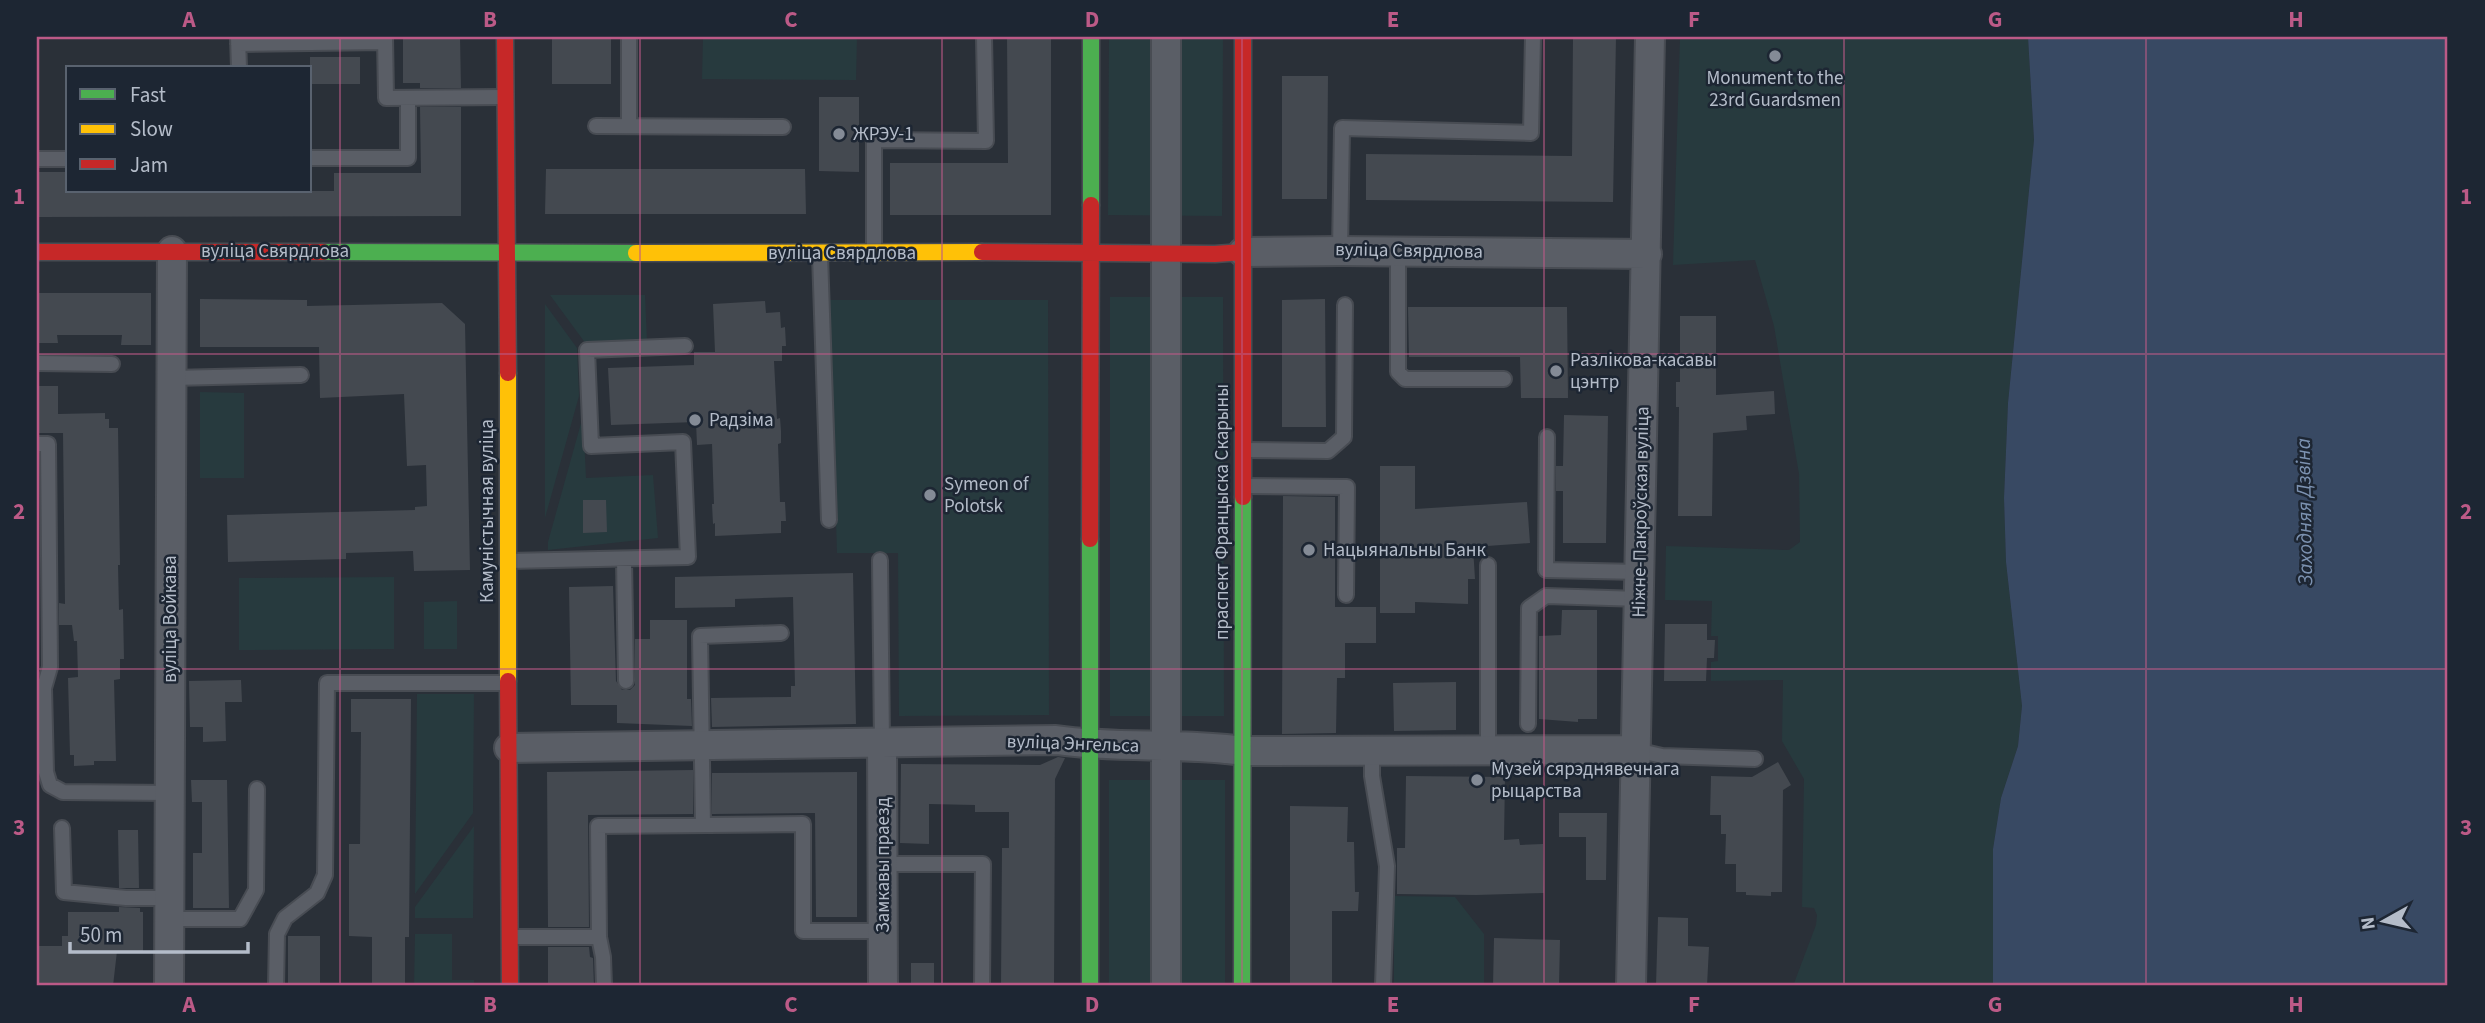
<svg xmlns="http://www.w3.org/2000/svg" width="2485" height="1023" font-family="'Source Sans 3',sans-serif">
  <rect width="100%" height="100%" fill="#2a3038"/>
  <!-- green -->
  <path fill="#273a3e" d="M703,37H857L856,80L702,79Z
    M1109,37H1223L1222,216L1108,215Z
    M1680,37H2028L2034,140L2008,403L2004,498L2006,562L2022,706L2018,746L2001,798L1993,849V986H1793L1816,925L1817,915L1814,908L1802,907L1804,779L1782,741L1783,680L1711,681V662L1718,661V636H1711L1712,601L1665,600L1666,546L1789,550L1800,542L1799,474L1774,326L1755,260L1673,265Z
    M550,295H645L647,341L586,344Z
    M1110,297H1223L1224,716H1110Z
    M829,300H1048L1049,715L899,716L898,553H837Z
    M545,304L577,348L579,396L545,518Z
    M200,392L244,393V478H200Z
    M583,416L586,478L653,475L658,538L548,550V542Z
    M394,577V649L239,650V578Z
    M457,601V649H424V602Z
    M417,694H474L473,813L415,894Z
    M1109,780H1225V986H1109Z
    M474,826L473,918H415V907Z
    M1394,896L1455,897L1484,934V986H1394Z
    M415,934H452V980H474V986H414Z"/>
  <!-- water -->
  <path fill="#384963" d="M2028,37H2448V986H1993V849L2001,798L2018,746L2022,706L2006,562L2004,498L2008,403L2034,140Z"/>
  <!-- building -->
  <path fill="#444950" d="M403,37H460L461,88H420V83H403Z
    M552,37H611V84H552Z
    M1007,37H1051V215H890V163H1008Z
    M1573,37H1616L1613,202L1366,200V154L1572,156Z
    M310,57H360V84H310Z
    M1282,76H1328L1327,199H1282Z
    M819,97H859V172L819,171Z
    M420,107H461V216L37,217V172H68V191H334V173H421Z
    M546,169H805L806,214H545Z
    M37,293H151V345H121L122,335H57L58,343H37Z
    M200,299L307,300V306L442,303L465,324L470,570L414,571L413,551L346,553V559L228,562L227,515L415,510V507L427,506L426,465L407,466L404,394L320,398L319,347H200Z
    M1325,299L1326,427H1282V300Z
    M765,301L766,313L780,312L781,328L785,327L786,346H782V361H774L777,419L780,418L781,431V443L778,444L780,502H785L786,521H781V533L715,536V523L713,524L712,504H714L712,444L697,445L696,422L611,425L608,368L694,365V352H715L713,304Z
    M1408,307H1567L1568,398H1521L1520,357H1409Z
    M1680,316H1716V395L1774,391L1775,414L1746,416L1747,430L1713,433L1712,516H1678L1679,407H1676V382H1680Z
    M37,386H58V414L105,413V419H109V428H118L120,565H118L119,610L123,609L124,659H120V679L114,680L116,761H94V765L74,766V755H70L68,678L78,677L77,641H74L72,625H59V603L65,604L63,433H37Z
    M1564,415L1608,416L1606,543H1563V491H1556V466H1563Z
    M1380,466H1415V509L1527,502L1530,543L1473,547L1475,579H1468V604L1415,602V613H1380Z
    M1283,496L1335,497V607H1376V643H1345V678H1337L1336,733L1282,734Z
    M583,500H606L607,532L583,533Z
    M853,573L856,724L712,727L711,698L791,697V686H795L793,597L735,599V607L675,608V577Z
    M613,586L616,681L622,690H630L635,685V639H650V620H687V699H691L692,726L617,723V705H571L569,587Z
    M1562,610H1597V719H1578V722L1539,719V636L1561,635Z
    M1665,624H1707V640H1715L1714,658H1707L1706,681H1664Z
    M241,680L242,702H225L226,741L203,742V727H190L189,681Z
    M1456,682V730L1394,731L1393,683Z
    M351,699H411L409,937H405V986H372V937L349,936V844H360L361,732H351Z
    M1058,757L1065,758L1055,779L1054,986H1001L1002,848H1009V812H975V805L929,804V844L900,843L901,764L1040,765Z
    M1778,762L1791,785L1783,790L1782,892H1771V896L1746,895V892H1736V864H1725L1726,834H1721V815H1710L1711,776L1752,777Z
    M693,770V814L588,815L589,927H548L547,772Z
    M857,772V917H816L815,813L712,814V773Z
    M1406,776L1505,777L1504,840L1519,839L1520,845L1543,844L1544,893L1476,895L1397,894V848H1405Z
    M191,780H227L229,908H193V853H202V802H192Z
    M1290,806L1348,807L1347,842H1354L1355,892H1359L1358,911H1332V986H1290Z
    M1559,813H1607L1606,880H1586V837H1559Z
    M118,830H138L139,888H119Z
    M119,907L140,908V912H143V951H117L113,986H37V946H62V936H68V912H119Z
    M1658,917L1688,918V946L1709,947L1707,986H1656Z
    M288,936H320V986H288Z
    M1494,938L1560,940L1559,986H1493Z
    M548,947H589L590,957L593,958L594,986H548Z
    M911,963H934V985H911Z"/>
  <g fill="none" stroke-linecap="round" stroke-linejoin="round">
    <defs>
      <path id="lane" d="M238,37L239,68
        M385,37L386,98L503,97
        M629,37V126
        M238,44L385,42
        M596,126L783,127
        M310,158H408V98
        M37,159H68
        M874,251V140L986,141L984,37
        M1340,251L1342,128L1531,133L1533,37
        M1398,251V372L1405,379H1504
        M820,255L829,520
        M37,363L112,364
        M172,378L301,375
        M1547,437L1546,570L1640,572
        M37,444H48L50,667L44,688L46,772L50,785L63,792L170,793
        M1244,450L1328,451L1344,437L1345,305
        M1244,486L1347,487L1346,595
        M624,559L626,681
        M880,560L882,743
        M509,561L688,557L683,442L591,446L587,350L685,346
        M1528,724L1529,608L1546,596L1640,599
        M1636,750L1662,756L1755,759
        M1372,751V776L1387,866L1383,986
        M1488,751V565
        M703,825L700,636L781,633
        M62,828L64,892L126,898H170
        M883,864H983L982,986
        M169,919H240L256,890L257,789
        M511,937H599
        M276,986L277,934L285,918L317,893L325,875L327,683H507
        M604,986L603,957L599,937L598,826L803,824V931H883"/>
      <path id="street" d="M1243,252L1340,251L1647,254
        M882,743L883,986
        M509,748L1056,740C1118,749 1181,742 1243,751L1636,750
        M169,986L172,251
        M1166,986V37
        M1631,986L1650,37"/>
      <path id="fast" d="M1091,205V37
        M323,252L636,253
        M1090,986V539
        M1242,986L1243,497"/>
      <path id="slow" d="M636,253L982,252
        M508,681V373"/>
      <path id="jam" d="M505,37L508,373
        M37,252H323
        M982,252L1215,254L1243,252
        M1243,497V37
        M1090,539L1091,205
        M508,681L510,986"/>
    </defs>
    <!-- lane casing -->
    <use href="#lane" stroke="#484c53" stroke-width="18"/>
    <!-- street casing -->
    <use href="#street" stroke="#484c53" stroke-width="32"/>
    <!-- fast casing -->
    <use href="#fast" stroke="#484c53" stroke-width="19"/>
    <!-- slow casing -->
    <use href="#slow" stroke="#484c53" stroke-width="19"/>
    <!-- jam casing -->
    <use href="#jam" stroke="#484c53" stroke-width="19"/>
    <!-- lane -->
    <use href="#lane" stroke="#5a5e66" stroke-width="14"/>
    <!-- street -->
    <use href="#street" stroke="#5a5e66" stroke-width="28"/>
    <!-- fast -->
    <use href="#fast" stroke="#4caf50" stroke-width="16"/>
    <!-- slow -->
    <use href="#slow" stroke="#ffc107" stroke-width="16"/>
    <!-- jam -->
    <use href="#jam" stroke="#c62828" stroke-width="16"/>
  </g>
  <!-- grid -->
  <path fill="none" stroke="#bc5a87" stroke-width="2" stroke-opacity="0.55" d="M340,37V986M640,37V986M942,37V986M1242,37V986M1544,37V986M1844,37V986M2146,37V986M37,354H2448M37,669H2448"/>
  <!-- markers -->
  <g fill="#848b96" stroke="#1d2633" stroke-width="2.5">
    <circle cx="1775" cy="56" r="7"/>
    <circle cx="839" cy="134" r="7"/>
    <circle cx="1556" cy="371" r="7"/>
    <circle cx="695" cy="420" r="7"/>
    <circle cx="930" cy="495" r="7"/>
    <circle cx="1309" cy="550" r="7"/>
    <circle cx="1477" cy="780" r="7"/>
  </g>
  <g text-anchor="middle" dominant-baseline="central" stroke-width="5" stroke-linejoin="round" paint-order="stroke">
    <!-- poi labels -->
    <g font-size="19" fill="#b4bcc9" stroke="#1d2633" text-anchor="start">
      <text x="1775" y="78" text-anchor="middle">Monument to the<tspan x="1775" dy="22">23rd Guardsmen</tspan></text>
      <text x="853" y="134">ЖРЭУ-1</text>
      <text x="1570" y="360">Разлікова-касавы<tspan x="1570" dy="22">цэнтр</tspan></text>
      <text x="709" y="420">Радзіма</text>
      <text x="944" y="484">Symeon of<tspan x="944" dy="22">Polotsk</tspan></text>
      <text x="1323" y="550">Нацыянальны Банк</text>
      <text x="1491" y="769">Музей сярэднявечнага<tspan x="1491" dy="22">рыцарства</tspan></text>
    </g>
    <!-- street labels -->
    <g font-size="19" fill="#b4bcc9" stroke="#1d2633">
      <text x="275" y="251">вуліца Свярдлова</text>
      <text transform="translate(1409 251) rotate(1)">вуліца Свярдлова</text>
      <text x="842" y="253">вуліца Свярдлова</text>
      <text transform="translate(487 511) rotate(-90)">Камуністычная вуліца</text>
      <text transform="translate(1222 512) rotate(-90)">праспект Францыска Скарыны</text>
      <text transform="translate(1641 512) rotate(-89)">Ніжне-Пакроўская вуліца</text>
      <text transform="translate(170 619) rotate(-90)">вуліца Войкава</text>
      <text transform="translate(1073 744) rotate(2)">вуліца Энгельса</text>
      <text transform="translate(883 865) rotate(-90)">Замкавы праезд</text>
    </g>
    <!-- water labels -->
    <g font-size="21" font-style="italic" fill="#7c92b1" stroke="#1d2633">
      <text transform="translate(2304 512) rotate(-91)">Заходняя Дзвіна</text>
    </g>
  </g>
  <!-- border -->
  <rect width="2485" height="1023" fill="none" stroke="#1d2633" stroke-width="77"/>
  <!-- legend -->
  <rect x="66" y="66" width="245" height="126" fill="#1d2633" stroke="#59626f" stroke-width="2"/>
  <rect x="80" y="89" width="35" height="10" fill="#4caf50" stroke="#59626f" stroke-width="2"/>
  <text x="130" y="102" font-size="21" fill="#b4bcc9">Fast</text>
  <rect x="80" y="124" width="35" height="10" fill="#ffc107" stroke="#59626f" stroke-width="2"/>
  <text x="130" y="136" font-size="21" fill="#b4bcc9">Slow</text>
  <rect x="80" y="159" width="35" height="10" fill="#c62828" stroke="#59626f" stroke-width="2"/>
  <text x="130" y="172" font-size="21" fill="#b4bcc9">Jam</text>
  <!-- north arrow -->
  <g transform="translate(2384 921) rotate(262)" stroke="#1d2633" stroke-width="5" paint-order="stroke">
  <path d="M0-5L12 26L0 18L-12 26Z" fill="#b4bcc9"/>
  <text y="-10" font-size="19" font-weight="bold" text-anchor="middle" fill="#b4bcc9">N</text>
  </g>
  <!-- scale -->
  <path d="M70 942v10h178v-10" fill="none" stroke="#b4bcc9" stroke-width="3.5"/>
  <text x="80" y="942" font-size="21" fill="#b4bcc9" stroke="#1d2633" stroke-width="5" paint-order="stroke">50 m</text>
  <rect x="38" y="38" width="2408" height="946" fill="none" stroke="#bc5a87" stroke-width="2.5"/>
  <g font-size="23" text-anchor="middle" font-weight="bold" fill="#bc5a87">
    <text x="189" y="27">A</text>
    <text x="490" y="27">B</text>
    <text x="791" y="27">C</text>
    <text x="1092" y="27">D</text>
    <text x="1393" y="27">E</text>
    <text x="1694" y="27">F</text>
    <text x="1995" y="27">G</text>
    <text x="2296" y="27">H</text>
    <text x="19" y="204">1</text>
    <text x="2466" y="204">1</text>
    <text x="19" y="519">2</text>
    <text x="2466" y="519">2</text>
    <text x="19" y="835">3</text>
    <text x="2466" y="835">3</text>
    <text x="189" y="1012">A</text>
    <text x="490" y="1012">B</text>
    <text x="791" y="1012">C</text>
    <text x="1092" y="1012">D</text>
    <text x="1393" y="1012">E</text>
    <text x="1694" y="1012">F</text>
    <text x="1995" y="1012">G</text>
    <text x="2296" y="1012">H</text>
  </g>
</svg>
